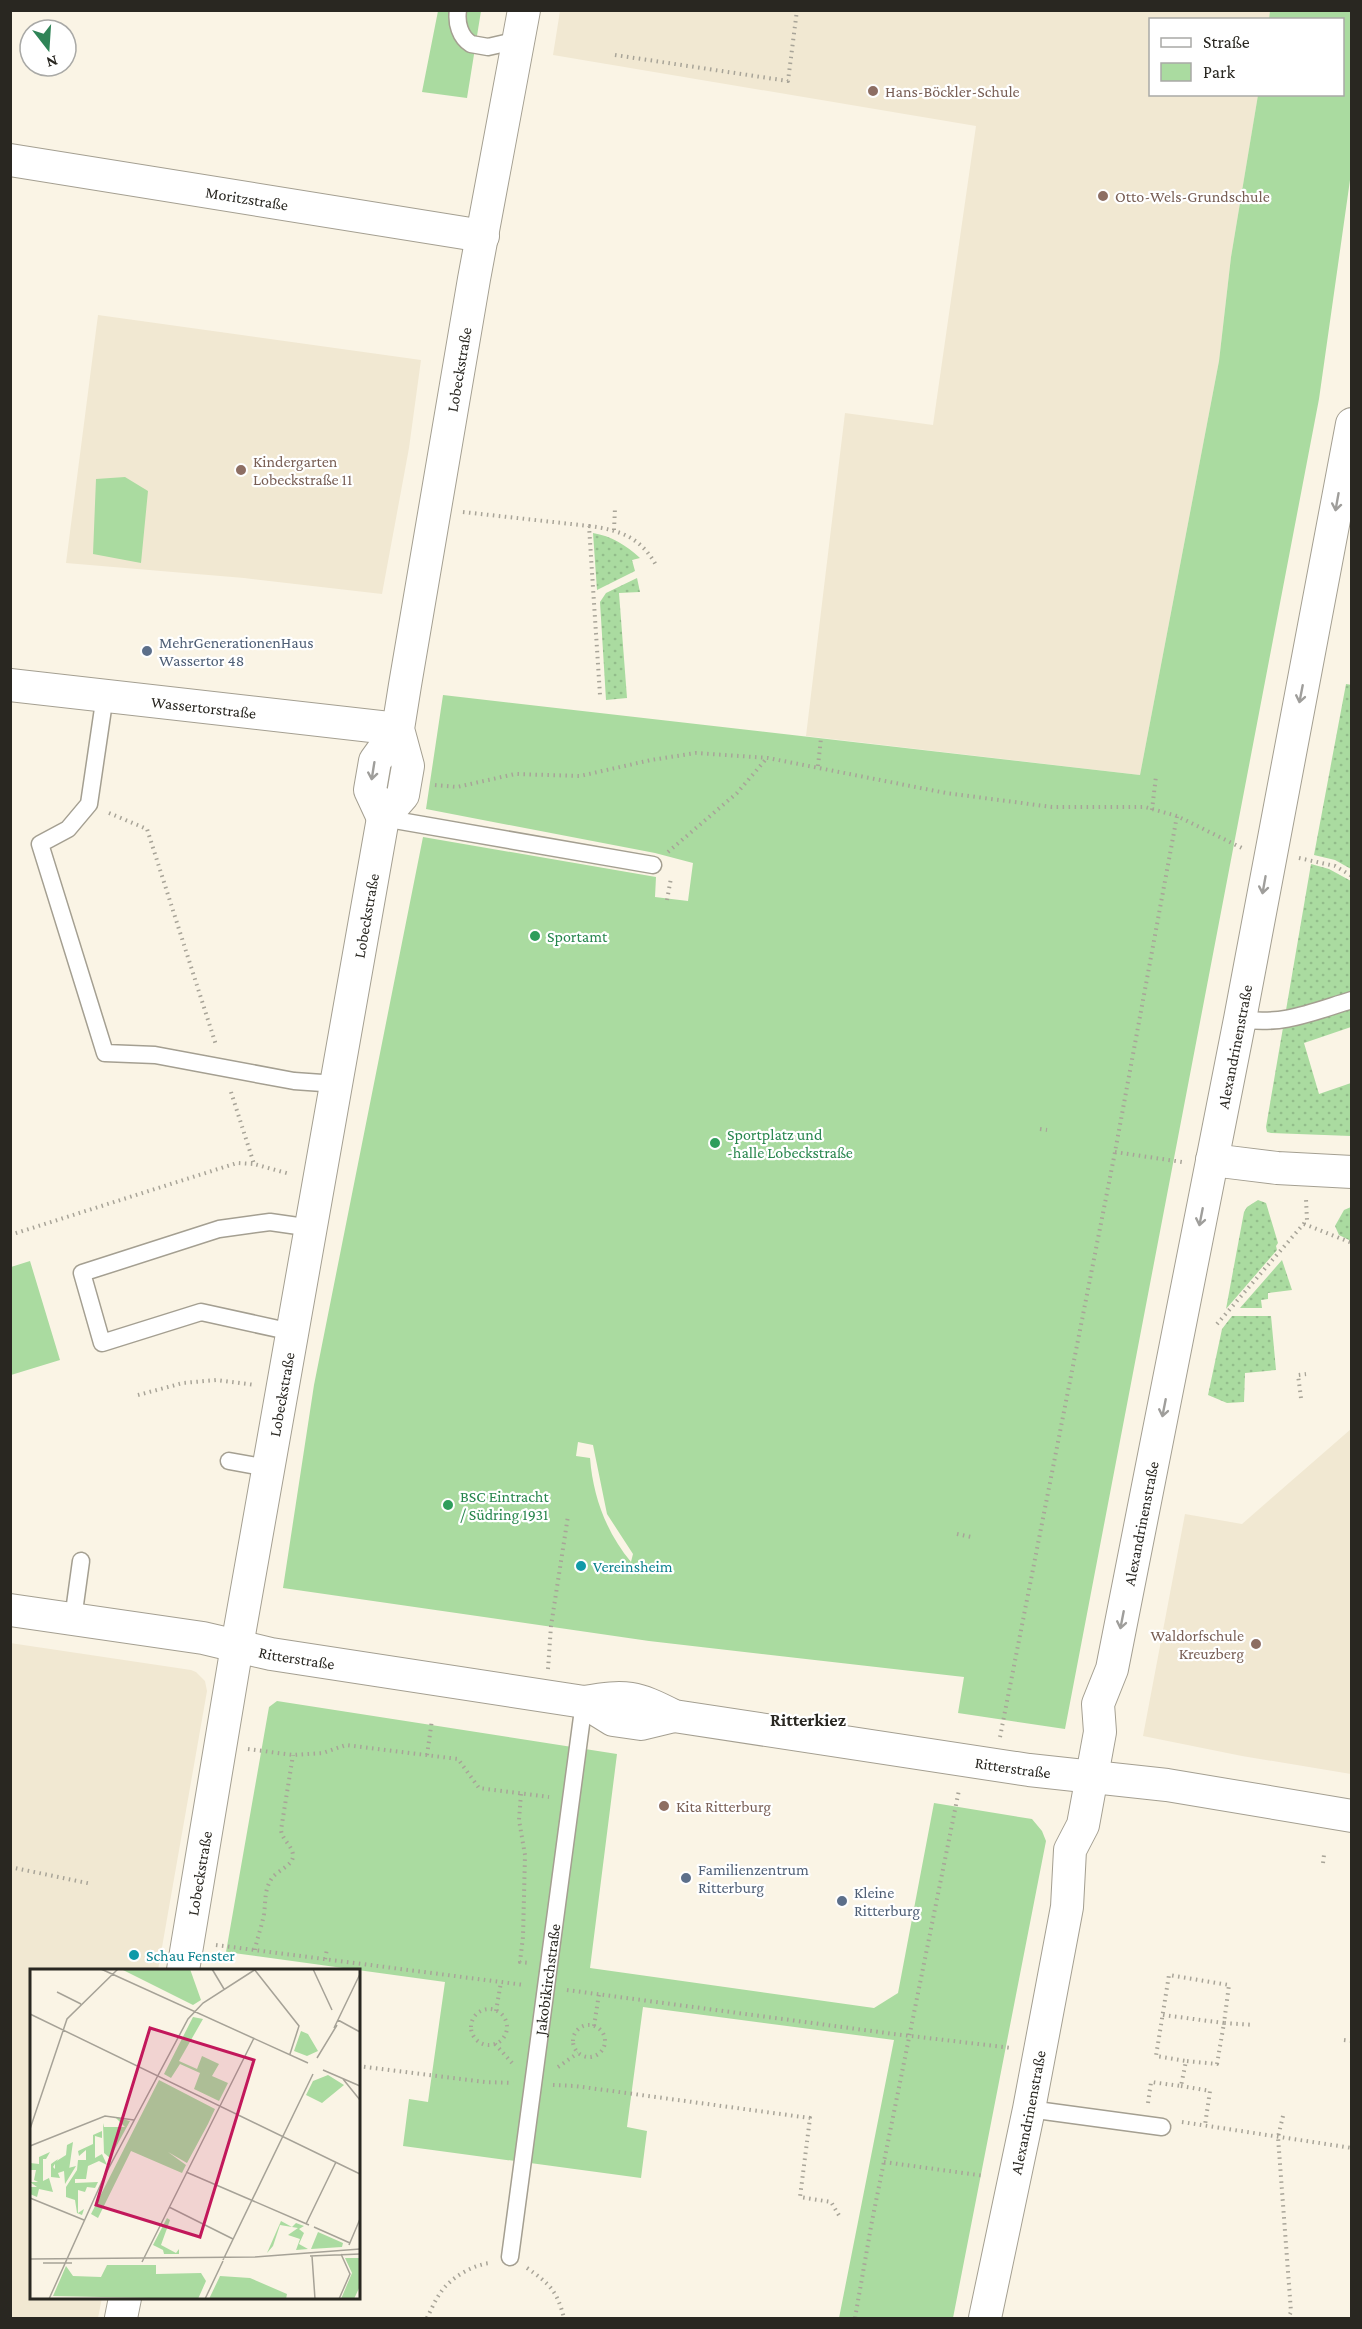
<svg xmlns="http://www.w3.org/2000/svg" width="1362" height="2329" font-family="'Crimson Pro',serif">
  <defs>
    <pattern id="grass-dots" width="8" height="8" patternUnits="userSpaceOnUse" patternTransform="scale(1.5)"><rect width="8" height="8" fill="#aadba0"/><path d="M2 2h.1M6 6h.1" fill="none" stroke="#92bc8a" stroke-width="1.8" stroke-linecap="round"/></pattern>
  </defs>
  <rect width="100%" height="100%" fill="#faf4e5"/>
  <!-- built -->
  <path fill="#f1e8d2" d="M560,11H1270L1269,19L1150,20V94L1258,95L1231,257L1219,361L1140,775L806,736L845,413L933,425L976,126L553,55Z
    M98,315L421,360L409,448L382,594L244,578L66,563Z
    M1351,1429V1774L1242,1756L1143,1736L1185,1514L1242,1524Z
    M10,1643L191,1670L196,1672L205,1681L207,1691L158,1970H32V2298H102L98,2318H11Z"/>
  <!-- grass -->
  <path fill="url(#grass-dots)" d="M593,533C611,536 626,545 640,558L632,560L635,571L597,590Z
    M637,578L640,592L619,593L627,698L606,700L600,602L606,593Z
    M1346,684L1352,685L1351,869L1335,860L1314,855Z
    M1311,864L1329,869L1351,881V1027L1304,1043L1319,1094L1351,1083V1136L1271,1133L1267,1132L1266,1127Z
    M1258,1200L1266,1203L1278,1243L1276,1246L1277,1250L1226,1309L1244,1212L1247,1207Z
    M1351,1207V1241L1339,1235L1335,1226L1344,1210Z
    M1282,1260L1292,1290L1268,1293V1299L1261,1300L1262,1308H1240Z
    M1232,1316H1271L1276,1370L1245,1373L1244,1402L1227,1403L1208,1395L1222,1329Z"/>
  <!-- green -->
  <path fill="#aadba0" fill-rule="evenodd" d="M438,11H481L467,98L422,92Z
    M1270,11H1351V173L1319,399L1065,1729L958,1713L964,1677L649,1641L283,1588L314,1385L423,837L656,877L655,897L688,901L693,863L655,853L426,809L443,695L1140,775L1219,361L1231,257L1258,95L1342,94V20L1269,19ZM578,1442L593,1445L607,1514L633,1554L631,1562C606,1532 593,1496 590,1458L576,1456Z
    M125,477L148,491L141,563L93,554L96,479Z
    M30,1261L60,1360L11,1375V1267Z
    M277,1701L617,1754L590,1968L874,2008L898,1993L934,1803L1032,1819L1042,1831L1046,1841L953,2318H839L894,2040L643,2007L627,2127L647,2131L641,2178L403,2146L409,2099L428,2102L445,1982L226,1952L269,1707Z"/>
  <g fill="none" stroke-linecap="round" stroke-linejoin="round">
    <defs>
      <g id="service">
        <path d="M458,10C456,23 460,37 471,44L488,47L519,40"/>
        <path d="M105,695L89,804L68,829L40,844L105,1053L155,1055L294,1081L337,1084"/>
        <path d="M383,818L653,865"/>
        <path d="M1240,1019C1282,1026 1312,1012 1352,1000"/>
        <path d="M292,1332L201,1312L102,1343L82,1273L219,1229L270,1222L312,1228"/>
        <path d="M229,1461L268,1468"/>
        <path d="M73,1619L81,1561"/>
        <path d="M1029,2109L1162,2127"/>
        <path id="s1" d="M510,2257L584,1702"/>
      </g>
      <g id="minor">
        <path id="s2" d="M10,160L483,236"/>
        <path id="s3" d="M10,685L398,729"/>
        <path d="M383,818L370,790L375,761L398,729"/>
        <path d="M1212,1160L1277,1168L1352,1172"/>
        <path id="s4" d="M10,1610L203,1638L271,1654L584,1702C627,1695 635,1696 674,1716L1029,1770L1167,1785L1352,1816"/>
        <path d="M584,1702L613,1720L641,1724L674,1716"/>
        <path id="s5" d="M183,1970L237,1646L383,818L403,795L404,789L408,766L398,729L405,685L474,279L524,10"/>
        <path d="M121,2318L125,2298"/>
        <path id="s6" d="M985,2318L1029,2109L1067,1907L1070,1850L1083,1825L1100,1732L1098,1704L1112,1669L1240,1019L1352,424"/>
      </g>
    </defs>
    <!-- service casing -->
    <use href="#service" stroke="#a49f91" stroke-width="19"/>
    <!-- minor casing -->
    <use href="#minor" stroke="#a49f91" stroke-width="34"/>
    <!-- path -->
    <path stroke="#a8a498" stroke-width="4" stroke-dasharray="1.5 4.5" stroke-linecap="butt" d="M615,55L788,81L797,10
      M463,512L589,526L600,695
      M589,526C620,530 640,537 656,565
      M614,530L615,508
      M818,766L821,738
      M435,785L457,787L515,774L580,776L651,760L696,753L768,758L946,793L1052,807H1145L1177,816L1244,849
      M1152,810L1156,776
      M109,813L147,829L216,1045
      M668,852L737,793L767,758
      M1299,858L1335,866L1352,876
      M667,900L671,878
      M231,1092L254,1164L290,1174
      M1040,1129L1047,1130
      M1115,1152L1182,1162
      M1304,1224L1352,1243
      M10,1235L237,1163L254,1164
      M1217,1324L1307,1220L1306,1199
      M138,1395L183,1383L216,1380L255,1385
      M1301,1398L1298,1375L1306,1374
      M957,1534L971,1537
      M548,1669L551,1626L568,1516
      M1000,1737L1115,1152L1177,816
      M248,1749L293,1755L323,1753L346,1745L458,1759L479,1788L549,1797
      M427,1755L432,1720
      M521,1794L519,1820L525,1855L523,1937L520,1962L529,1963
      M1323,1863L1324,1855
      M10,1867L92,1884
      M216,1945L524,1985
      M255,1950C257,1938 262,1926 264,1914C266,1900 264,1890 272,1878C278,1870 294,1865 293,1855C292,1845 282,1840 281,1830L293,1755
      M325,1959L327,1949
      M567,1990L894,2034L1012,2048
      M471 2027a18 18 0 1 1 36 0a18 18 0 1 1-36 0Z
      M496,2011L501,1982
      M1163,2015L1224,2023L1229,1985L1169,1975L1156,2056L1186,2061
      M573 2041a16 16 0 1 1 32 0a16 16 0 1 1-32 0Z
      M594,2026L599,1994
      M1344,2040L1352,2041
      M495,2044L513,2064
      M358,2066L485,2082L513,2083
      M558,2067L578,2053
      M553,2085L575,2086L810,2118L800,2197L831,2202L840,2217
      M1181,2086L1210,2091L1205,2125
      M1148,2103L1151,2082L1181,2086L1186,2061L1217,2064L1224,2023L1254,2025
      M1283,2116L1278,2137L1291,2312L1288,2318
      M1182,2122L1352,2148
      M884,2162L985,2176
      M527,2268C550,2284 557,2291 564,2318
      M427,2318C431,2310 435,2300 441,2292C450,2278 474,2264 491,2263
      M855,2318L872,2221L959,1790"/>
    <!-- service -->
    <use href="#service" stroke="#fff" stroke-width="16"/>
    <!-- minor -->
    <use href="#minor" stroke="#fff" stroke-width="32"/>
  </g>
  <!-- one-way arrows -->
  <defs><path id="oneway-shaft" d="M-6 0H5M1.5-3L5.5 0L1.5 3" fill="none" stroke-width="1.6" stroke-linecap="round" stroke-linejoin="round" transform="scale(1.5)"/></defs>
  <g stroke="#9f9e9b">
    <use href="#oneway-shaft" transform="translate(1337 502) rotate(100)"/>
    <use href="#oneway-shaft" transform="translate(1301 694) rotate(101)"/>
    <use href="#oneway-shaft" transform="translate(373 771) rotate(99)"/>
    <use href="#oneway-shaft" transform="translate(1264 885) rotate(100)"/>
    <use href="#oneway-shaft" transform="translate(1201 1217) rotate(101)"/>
    <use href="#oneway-shaft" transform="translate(1164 1408) rotate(101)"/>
    <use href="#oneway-shaft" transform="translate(1122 1620) rotate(101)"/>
  </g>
  <!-- markers -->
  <g fill="#8d6e63" stroke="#fff" stroke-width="2">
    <circle cx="873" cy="91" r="6"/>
    <circle cx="1103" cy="196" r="6"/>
    <circle cx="241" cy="470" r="6"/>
    <circle cx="1256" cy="1644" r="6"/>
    <circle cx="664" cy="1806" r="6"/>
  </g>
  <g fill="#5c6f8a" stroke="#fff" stroke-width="2">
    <circle cx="147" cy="651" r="6"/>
    <circle cx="686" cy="1878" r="6"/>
    <circle cx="842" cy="1901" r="6"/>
  </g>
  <g fill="#2e9e5b" stroke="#fff" stroke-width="2">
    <circle cx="535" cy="936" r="6"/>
    <circle cx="715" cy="1143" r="6"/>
    <circle cx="448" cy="1505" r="6"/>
  </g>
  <g fill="#0f9aa8" stroke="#fff" stroke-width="2">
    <circle cx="581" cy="1566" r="6"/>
    <circle cx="134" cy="1955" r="6"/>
  </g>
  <g text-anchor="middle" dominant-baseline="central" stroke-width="4.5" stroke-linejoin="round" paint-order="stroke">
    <!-- education labels -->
    <g font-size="16" fill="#785e54" stroke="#fff" text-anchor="start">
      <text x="885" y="91">Hans-Böckler-Schule</text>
      <text x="1115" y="196">Otto-Wels-Grundschule</text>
      <text x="253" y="461">Kindergarten<tspan x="253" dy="18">Lobeckstraße 11</tspan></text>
      <text x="1244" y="1635" text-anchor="end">Waldorfschule<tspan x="1244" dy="18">Kreuzberg</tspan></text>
      <text x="676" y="1806">Kita Ritterburg</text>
    </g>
    <!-- street labels -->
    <g font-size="16" fill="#292721" stroke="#fff">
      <text stroke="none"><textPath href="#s2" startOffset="240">Moritzstraße</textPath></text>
      <text stroke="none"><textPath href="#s5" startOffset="1632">Lobeckstraße</textPath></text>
      <text stroke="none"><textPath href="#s3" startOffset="195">Wassertorstraße</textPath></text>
      <text stroke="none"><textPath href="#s5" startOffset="1070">Lobeckstraße</textPath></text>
      <text stroke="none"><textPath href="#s6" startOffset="1299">Alexandrinenstraße</textPath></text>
      <text stroke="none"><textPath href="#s5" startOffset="584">Lobeckstraße</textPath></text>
      <text stroke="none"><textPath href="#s6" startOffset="813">Alexandrinenstraße</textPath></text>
      <text stroke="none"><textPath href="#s4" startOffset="291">Ritterstraße</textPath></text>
      <text stroke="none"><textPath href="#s4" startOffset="1018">Ritterstraße</textPath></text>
      <text stroke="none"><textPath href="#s5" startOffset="98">Lobeckstraße</textPath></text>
      <text stroke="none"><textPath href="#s1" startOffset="280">Jakobikirchstraße</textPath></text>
      <text stroke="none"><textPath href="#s6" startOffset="210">Alexandrinenstraße</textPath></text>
    </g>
    <!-- service labels -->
    <g font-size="16" fill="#4e5e75" stroke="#fff" text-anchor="start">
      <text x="159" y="642">MehrGenerationenHaus<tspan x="159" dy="18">Wassertor 48</tspan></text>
      <text x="698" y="1869">Familienzentrum<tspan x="698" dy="18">Ritterburg</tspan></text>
      <text x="854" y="1892">Kleine<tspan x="854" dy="18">Ritterburg</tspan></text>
    </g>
    <!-- leisure labels -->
    <g font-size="16" fill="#27864d" stroke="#fff" text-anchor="start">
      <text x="547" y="936">Sportamt</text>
      <text x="727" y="1134">Sportplatz und<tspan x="727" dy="18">-halle Lobeckstraße</tspan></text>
      <text x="460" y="1496">BSC Eintracht<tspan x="460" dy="18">/ Südring 1931</tspan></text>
    </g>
    <!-- culture labels -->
    <g font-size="16" fill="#0d838f" stroke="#fff" text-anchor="start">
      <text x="593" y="1566">Vereinsheim</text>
      <text x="146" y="1955">Schau Fenster</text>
    </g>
    <!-- neighbourhood labels -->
    <g font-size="18" font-weight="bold" fill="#292721" stroke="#fff">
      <text x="808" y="1720">Ritterkiez</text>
    </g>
  </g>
  <!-- overview -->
  <g transform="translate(30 1969)">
    <rect width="330" height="330" fill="#faf4e5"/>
    <path d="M85,148L100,152L80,189L74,184L73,154L74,158H95ZM72,162V169L65,167V189L72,185L77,196L69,192L58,197L56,210H45V214L68,213L65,219L57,218L55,223L48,221V244L54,240L52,246L47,244L45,231L36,228V218L47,201L48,191H56V181L49,187L48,182L63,175V166ZM20,183L16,190H13V212L19,209L23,223L9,220L7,228L0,225V218H7L0,213H8L4,211L6,201H0V194L9,195V188ZM28,190L23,198L27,202L46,197L35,215L34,202L28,204L30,209L21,208V195ZM251,252L262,258L266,254L274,257L269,260L274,264L269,275L278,280L266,281L270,270L258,266L268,259L250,256L243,277L237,284Z" fill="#aadba0"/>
    <path d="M91,0H160L171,31L163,36ZM163,48L173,50L149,92L167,100L172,87L189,95L182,107L198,114L189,132L164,120L170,104L150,95L141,109L134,105ZM271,62L278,65L288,82L277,87L264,82ZM298,106L314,116L292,134L276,126L283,112ZM129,111L185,140L178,155L157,194L138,183L156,196L152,204L101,182L68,249L61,245ZM43,173L39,201L25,203V193L36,186L37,176ZM137,249L140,251L131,276L146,284L149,280V285H134L133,281L123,276ZM288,263L313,274L312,278L281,280ZM315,289H330V317L324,330H311L322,304ZM77,296H126V305L171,304L176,312L168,330L23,327L36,297L43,307L71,308ZM190,307L220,309L257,325L256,330H179Z" fill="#aadba0"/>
    <path fill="none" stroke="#a6a297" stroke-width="1.5" d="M71,0L278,94M182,0L194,20M224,0L269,57L260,85M283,0L302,41M27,23L51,35M0,45L330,205M308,51L330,63M304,59L330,5M287,89L307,56M293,101L330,117M313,110L330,131M0,160L37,50L88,0M0,177L75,147L104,151M156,203L279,256M0,229L54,251M139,238L203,270M276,255L306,193M284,258L320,274M319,276L330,250M280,287L330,285M282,287L285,330M0,290L225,288L330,280M193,291L283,105M112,293L224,69M13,294H42M19,330L74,208L158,50L173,34L226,0M175,330L193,292M309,330L320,305L311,285"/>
    <path fill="#c2185b" fill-opacity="0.15" stroke="#c2185b" stroke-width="3" d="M120,59L224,91L170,268L66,236Z"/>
    <rect width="330" height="330" fill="none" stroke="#292721" stroke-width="3"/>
  </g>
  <!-- border -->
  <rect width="1362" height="2329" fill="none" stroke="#292721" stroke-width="24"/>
  <!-- legend -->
  <rect x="1149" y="18" width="195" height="78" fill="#ffffff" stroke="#a9a9a6" stroke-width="1.5"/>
  <rect x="1161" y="38" width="30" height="9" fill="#ffffff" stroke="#a9a9a6" stroke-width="1.5"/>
  <text x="1203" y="48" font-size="18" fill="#292721">Straße</text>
  <rect x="1161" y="63" width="30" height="18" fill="#aadba0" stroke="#a9a9a6" stroke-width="1.5"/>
  <text x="1203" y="78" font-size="18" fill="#292721">Park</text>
  <!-- north arrow -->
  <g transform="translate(48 48) rotate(163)"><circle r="28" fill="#ffffff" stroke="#a9a9a6" stroke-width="1.5"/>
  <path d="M0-4.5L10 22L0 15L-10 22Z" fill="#2f8457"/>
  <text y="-9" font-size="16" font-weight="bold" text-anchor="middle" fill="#292721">N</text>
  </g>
</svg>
